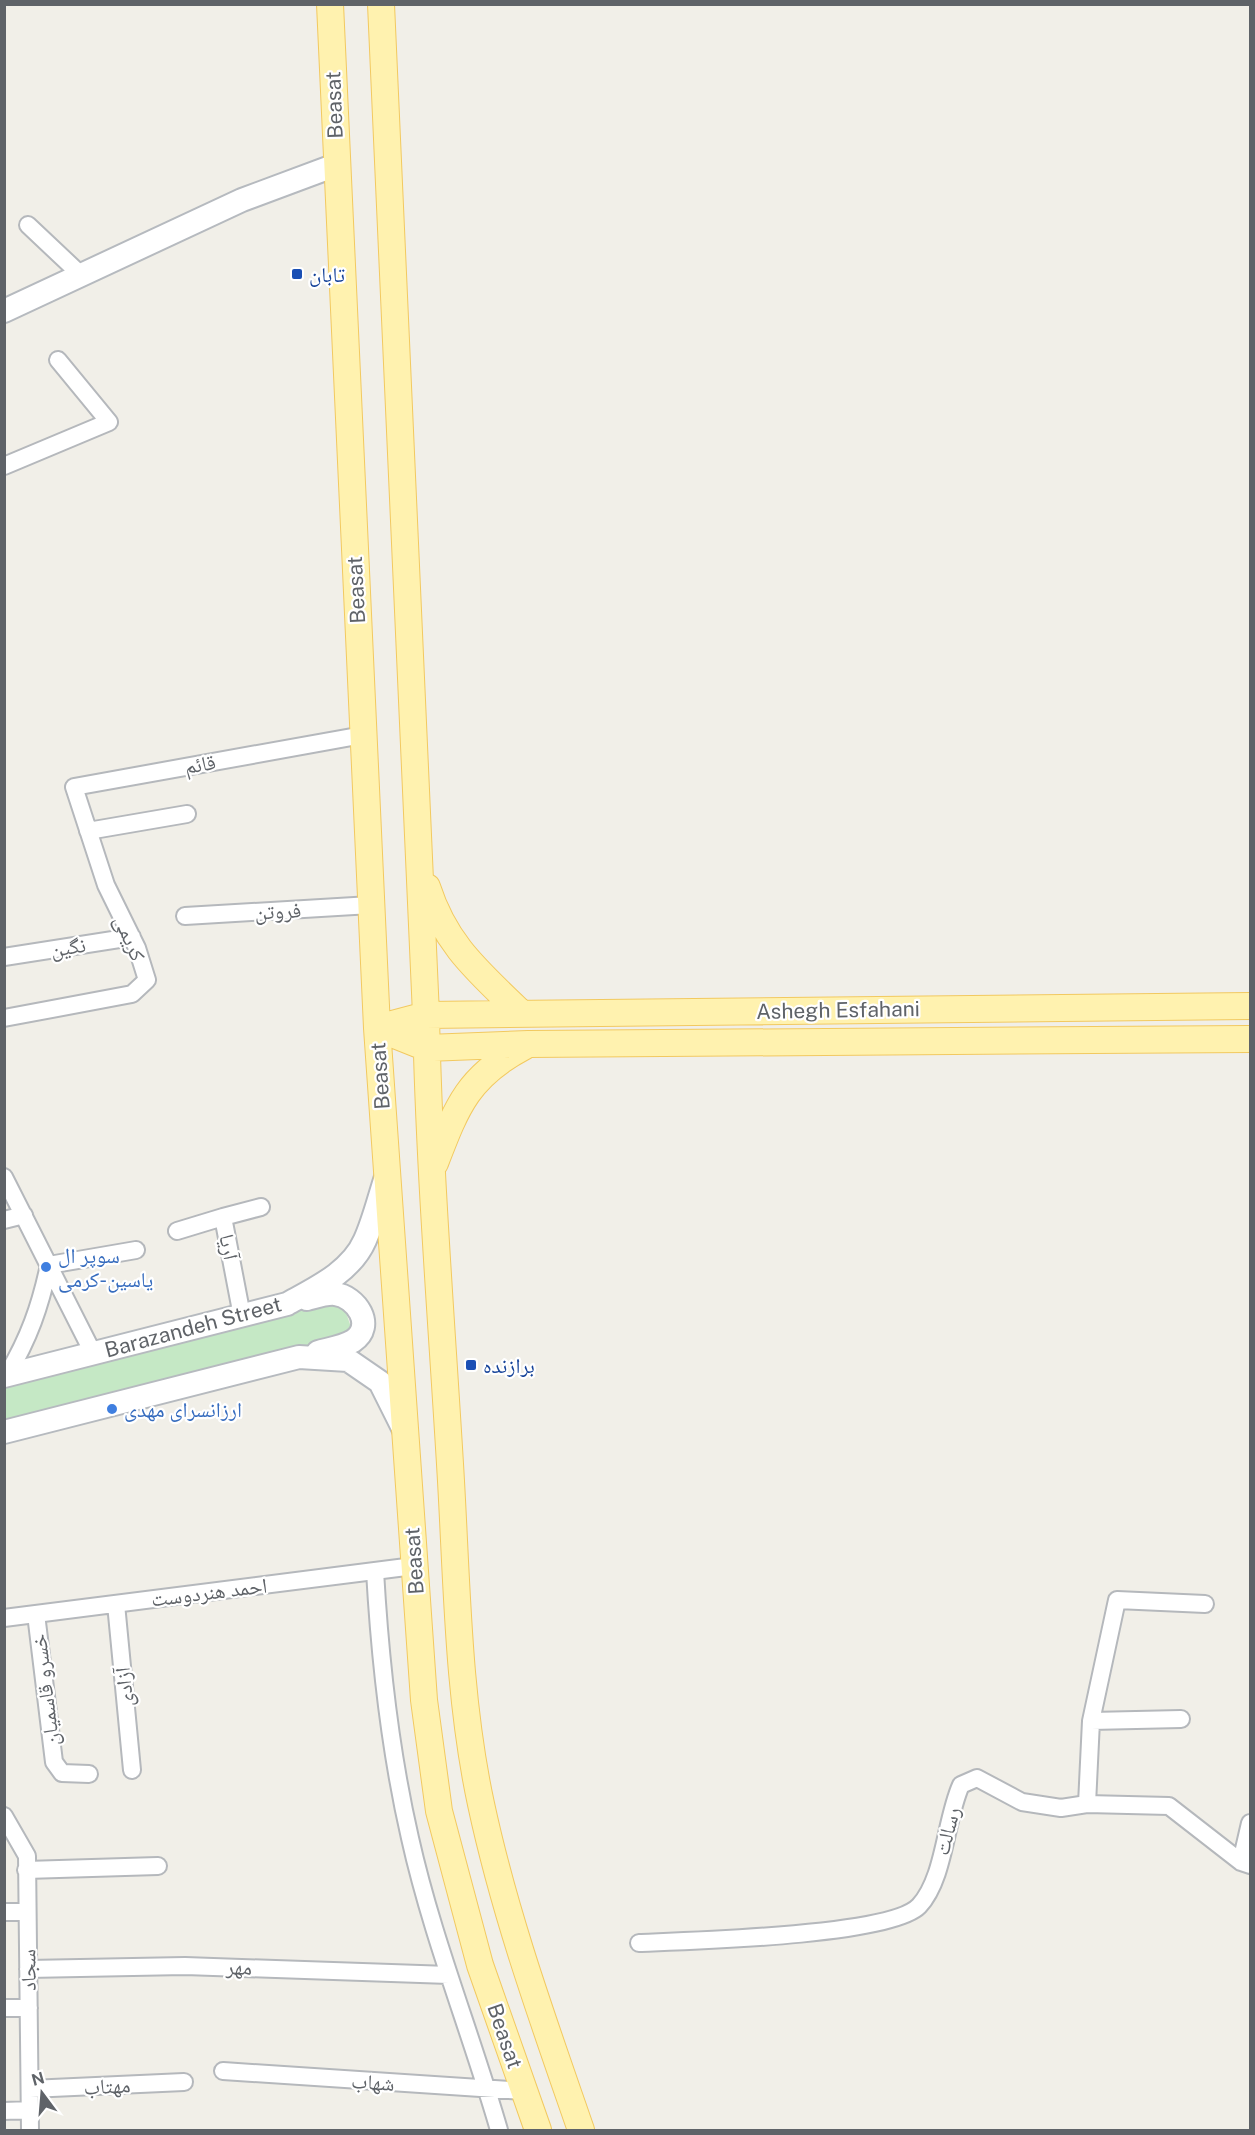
<svg xmlns="http://www.w3.org/2000/svg" width="1255" height="2135" font-family="'Public Sans','Noto Naskh Arabic',sans-serif">
  <rect width="100%" height="100%" fill="#f1efe8"/>
  <!-- green -->
  <path fill="#c5e8c5" d="M334,1301L346,1313L351,1327L341,1338L5,1421V1387L315,1304Z"/>
  <g fill="none" stroke-linecap="round" stroke-linejoin="round">
    <defs>
      <path id="street" d="M28,225L81,275
        M4,466L109,422L58,360
        M88,831L187,814
        M185,916L371,905
        M4,957L132,937
        M4,1018L132,994L147,980L137,948L106,885L74,787L363,735
        M4,1177L93,1353
        M4,1220L24,1215
        M177,1231L223,1217
        M49,1265L136,1250
        M242,1316L223,1217L261,1207
        M7,1375C29,1338 40,1307 49,1265
        M375,1571C380,1660 390,1751 410,1838C432,1937 471,2033 499,2130
        M116,1604L132,1770
        M36,1614L54,1762L62,1773L89,1774
        M4,1618L414,1566
        M1091,1721L1117,1600L1205,1604
        M1087,1804L1091,1721L1181,1719
        M4,1816L27,1856L30,2130
        M1241,1862L1250,1823
        M26,1870L158,1866
        M4,1912H27
        M639,1943C687,1941 890,1936 919,1906C945,1878 945,1820 961,1785L977,1778L1022,1802L1061,1808L1087,1804L1169,1806L1241,1862L1250,1865
        M28,1969L185,1966L449,1975
        M4,2008H29
        M223,2071L524,2091
        M30,2089L184,2082
        M4,2111L30,2110"/>
      <path id="secondary" d="M4,311L242,200L336,165
        M307,1299C315,1297 327,1293 335,1294C356,1296 376,1326 353,1341C343,1347 329,1349 318,1352
        M4,1376L287,1304C316,1288 351,1272 365,1240C374,1220 379,1198 386,1177
        M4,1432L299,1357L348,1360L380,1382L404,1430"/>
      <path id="primary" d="M330,4L377,1028L424,1700L439,1811L480,1965L538,2130
        M381,4L426,1015C429,1165 441,1314 450,1464C457,1577 457,1693 481,1804C505,1916 544,2023 581,2130
        M427,887C446,946 479,972 522,1014
        M377,1028L427,1048L528,1044L1250,1039
        M377,1028L426,1015L1250,1006
        M435,1163C457,1106 468,1076 525,1046"/>
    </defs>
    <!-- street casing -->
    <use href="#street" stroke="#b5b8bc" stroke-width="20"/>
    <!-- secondary casing -->
    <use href="#secondary" stroke="#b6babf" stroke-width="26"/>
    <!-- primary casing -->
    <use href="#primary" stroke="#f2c960" stroke-width="28"/>
    <!-- street -->
    <use href="#street" stroke="#fff" stroke-width="16"/>
    <!-- secondary -->
    <use href="#secondary" stroke="#fff" stroke-width="22"/>
    <!-- primary -->
    <use href="#primary" stroke="#fff2af" stroke-width="26"/>
  </g>
  <!-- markers -->
  <g fill="#1a4fb4" stroke="#fff" stroke-width="2">
    <rect x="291" y="268" width="12" height="12" rx="3"/>
    <rect x="465" y="1359" width="12" height="12" rx="3"/>
  </g>
  <g fill="#3f7fe0" stroke="#fff" stroke-width="2">
    <circle cx="46" cy="1267" r="6"/>
    <circle cx="112" cy="1409" r="6"/>
  </g>
  <g text-anchor="middle" dominant-baseline="central" stroke-width="4.5" stroke-linejoin="round" paint-order="stroke">
    <!-- street labels -->
    <g font-size="21" fill="#5f6368" stroke="#fff">
      <text transform="translate(334 105) rotate(-92)">Beasat</text>
      <text transform="translate(356 590) rotate(-93)">Beasat</text>
      <text transform="translate(200 764) rotate(-10)">قائم</text>
      <text transform="translate(278 911) rotate(-3)">فروتن</text>
      <text transform="translate(130 938) rotate(67)">کریمی</text>
      <text transform="translate(68 947) rotate(-9)">نگین</text>
      <text transform="translate(838 1010) rotate(-1)">Ashegh Esfahani</text>
      <text transform="translate(380 1076) rotate(-94)">Beasat</text>
      <text transform="translate(229 1247) rotate(79)">آریا</text>
      <text transform="translate(193 1327) rotate(-15)">Barazandeh Street</text>
      <text transform="translate(414 1561) rotate(-94)">Beasat</text>
      <text transform="translate(209 1592) rotate(-7)">احمد هنردوست</text>
      <text transform="translate(124 1687) rotate(-96)">آزادی</text>
      <text transform="translate(45 1690) rotate(-97)">خسرو قاسمیان</text>
      <text transform="translate(947 1831) rotate(-76)">رسالت</text>
      <text transform="translate(239 1967) rotate(2)">مهر</text>
      <text transform="translate(28 1970) rotate(-91)">سجاد</text>
      <text transform="translate(505 2036) rotate(71)">Beasat</text>
      <text transform="translate(373 2082) rotate(4)">شهاب</text>
      <text transform="translate(107 2086) rotate(-3)">مهتاب</text>
    </g>
    <!-- transit labels -->
    <g font-size="21" fill="#164399" stroke="#fff" text-anchor="start">
      <text x="309" y="274">تابان</text>
      <text x="483" y="1365">برازنده</text>
    </g>
    <!-- shop labels -->
    <g font-size="21" fill="#366cbe" stroke="#fff" text-anchor="start">
      <text x="58" y="1255">سوپر ال<tspan x="58" dy="24">یاسین-کرمی</tspan></text>
      <text x="124" y="1409">ارزانسرای مهدی</text>
    </g>
  </g>
  <!-- border -->
  <rect width="1255" height="2135" fill="none" stroke="#5f6368" stroke-width="12"/>
  <!-- north arrow -->
  <g transform="translate(42 2093) rotate(344)" stroke="#ffffff" stroke-width="4.5" paint-order="stroke">
  <path d="M0-4.5L10 22L0 15L-10 22Z" fill="#5f6368"/>
  <text y="-9" font-size="16" font-weight="bold" text-anchor="middle" fill="#5f6368">N</text>
  </g>
</svg>
